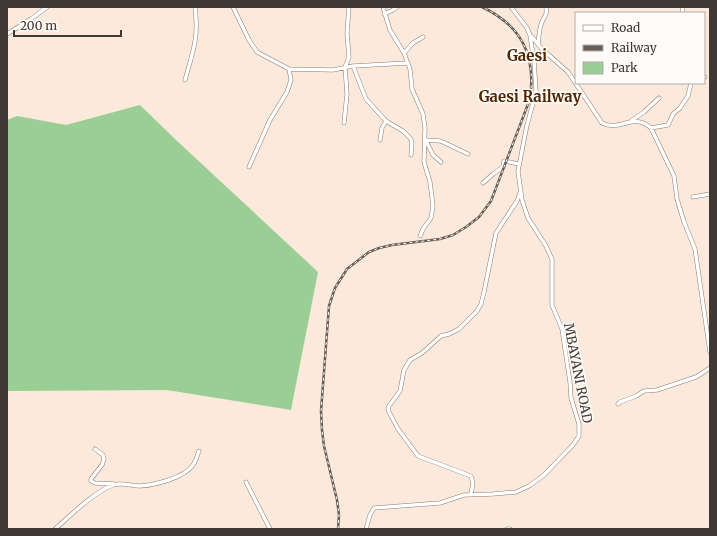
<svg xmlns="http://www.w3.org/2000/svg" width="717" height="536" font-family="Merriweather,serif">
  <rect width="100%" height="100%" fill="#fbe9dc"/>
  <!-- green -->
  <path fill="#9ace95" d="M140,105L176,140L318,272L291,410L167,390L7,391V120L17,116L66,125Z"/>
  <g fill="none" stroke-linecap="round" stroke-linejoin="round">
    <defs>
      <path id="street" d="M233,7L249,40L257,52L289,69L333,70L353,66L408,63
        M383,7L390,30L404,53L410,69L412,89L423,114L425,128L424,162L430,182L433,206L431,218L423,229L420,236
        M682,7L683,13
        M384,14L393,10L397,7
        M7,34L31,19L47,7
        M531,36L542,49L568,72L602,123C621,132 632,112 651,128L674,176L677,199L684,222L695,249L710,352
        M538,44C539,37 539,28 542,22C545,15 547,16 546,7
        M404,53L413,43L423,37
        M353,66L366,99L386,121L403,131L410,138L412,142L411,155
        M704,77H705
        M185,80C193,51 199,38 195,7
        M631,121L644,112L659,98
        M344,123L347,94L345,67L349,57L347,33L349,7
        M651,128L668,125L673,114L680,108L688,96L691,83
        M425,139L433,155L441,162
        M380,140L382,128L386,121
        M426,140L440,141L445,143L468,154
        M249,167L270,120L287,92L291,80L289,69
        M483,183L493,174L503,167L504,161L519,164
        M693,197L710,194
        M618,404L620,402L636,396L644,391L657,390L696,377L710,368
        M95,449L103,455L104,459L102,465L91,479V481L95,483L114,484
        M246,482L270,529
        M471,494L473,483L471,476L418,456L398,429L388,410L389,406L400,391L404,370L410,360L422,353L441,336L449,334L459,329L477,311L481,304L484,292L496,233L517,201L521,190
        M55,529C70,516 94,492 113,485C121,482 132,486 140,486C155,485 184,478 193,465C196,461 197,456 199,451
        M366,529L370,515L374,508L440,503L464,495L493,494L516,492L529,486L544,475L573,445L579,436V424L571,398L570,382L562,329L552,305V259L546,246L528,218L522,200L518,171L527,125L535,96L536,90L534,61L530,35L527,28L511,7
        M507,529H510"/>
    </defs>
    <!-- street casing -->
    <use href="#street" stroke="#8b7b6f" stroke-width="4.5"/>
    <!-- street -->
    <use href="#street" stroke="#fff" stroke-width="3.5"/>
    <defs>
      <path id="rail" d="M338,529L339,515L337,500L324,446L322,430L321,411L329,306L335,288L347,269L369,252L379,248L392,245L440,239L453,235L466,227L479,217L491,201L530,99C536,55 522,26 482,7"/>
    </defs>
    <!-- rail casing -->
    <use href="#rail" stroke="#665d56" stroke-width="2.5"/>
    <!-- rail -->
    <use href="#rail" stroke="#fdfaf7" stroke-width="1" stroke-dasharray="3" stroke-linecap="butt"/>
  </g>
  <g text-anchor="middle" dominant-baseline="central" stroke-width="3.5" stroke-linejoin="round" paint-order="stroke">
    <!-- street labels -->
    <g font-size="13" fill="#3f3833" stroke="#fdfaf7">
      <text transform="translate(578 373) rotate(79)">MBAYANI ROAD</text>
    </g>
    <!-- quarter labels -->
    <g font-size="15" font-weight="bold" fill="#502500" stroke="#fdfaf7">
      <text x="527" y="55">Gaesi</text>
      <text x="530" y="96">Gaesi Railway</text>
    </g>
  </g>
  <!-- border -->
  <rect width="717" height="536" fill="none" stroke="#3f3833" stroke-width="16"/>
  <!-- legend -->
  <rect x="575" y="12" width="130" height="72" fill="#fdfaf7" stroke="#b1aca9"/>
  <rect x="583" y="25" width="20" height="6" fill="#ffffff" stroke="#b1aca9"/>
  <text x="611" y="32" font-size="12" fill="#3f3833">Road</text>
  <rect x="583" y="45" width="20" height="6" fill="#665d56" stroke="#b1aca9"/>
  <text x="611" y="52" font-size="12" fill="#3f3833">Railway</text>
  <rect x="583" y="62" width="20" height="12" fill="#9ace95" stroke="#b1aca9"/>
  <text x="611" y="72" font-size="12" fill="#3f3833">Park</text>
  <!-- scale -->
  <path d="M14 30v6h107v-6" fill="none" stroke="#3f3833" stroke-width="2"/>
  <text x="20" y="30" font-size="12" fill="#3f3833" stroke="#fdfaf7" stroke-width="3" paint-order="stroke">200 m</text>
</svg>
